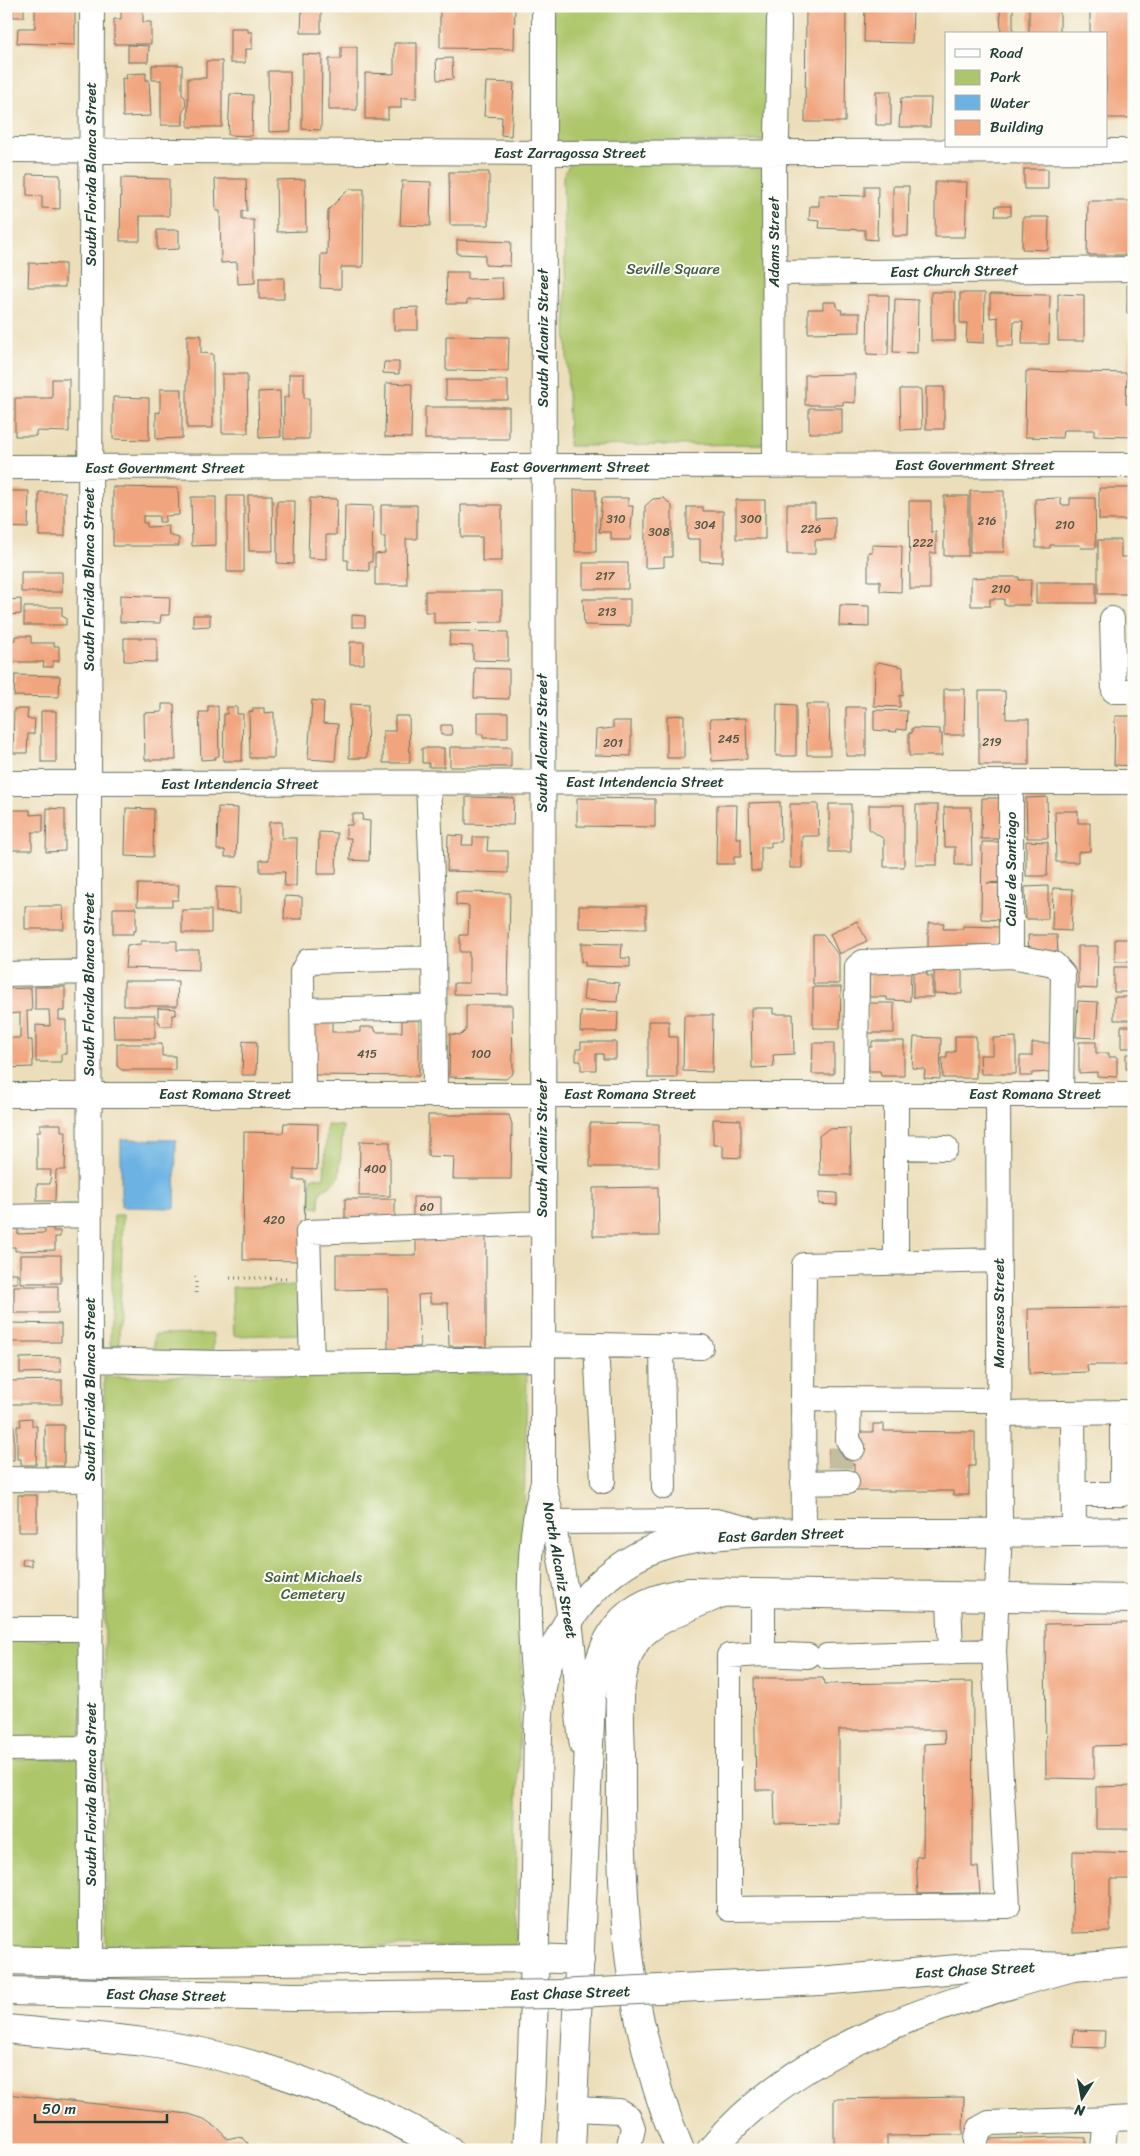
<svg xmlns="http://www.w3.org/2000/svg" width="1140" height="2156" font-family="Sriracha,sans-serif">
  <rect width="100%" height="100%" fill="#fdfcf7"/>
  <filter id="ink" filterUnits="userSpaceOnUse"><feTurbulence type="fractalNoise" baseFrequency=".02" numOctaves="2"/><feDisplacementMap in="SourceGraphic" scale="10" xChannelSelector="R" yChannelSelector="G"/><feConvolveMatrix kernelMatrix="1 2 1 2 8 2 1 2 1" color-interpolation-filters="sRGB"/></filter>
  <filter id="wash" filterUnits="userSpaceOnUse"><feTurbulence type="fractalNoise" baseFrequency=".0096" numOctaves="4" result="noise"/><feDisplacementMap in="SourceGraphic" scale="20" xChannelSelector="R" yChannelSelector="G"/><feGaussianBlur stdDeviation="1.12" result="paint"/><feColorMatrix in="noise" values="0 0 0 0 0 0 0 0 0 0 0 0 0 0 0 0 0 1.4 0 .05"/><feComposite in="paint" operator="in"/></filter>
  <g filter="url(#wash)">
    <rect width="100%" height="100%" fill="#ecdeba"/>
    <!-- green -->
    <path fill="#adc66b" stroke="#668250" d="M553,6H774L775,9L771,10L768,141L553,143Z
      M571,161H765L780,444L569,446L563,176Z
      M327,1125L343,1126L339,1178L320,1193L319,1208L310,1207L312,1177L324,1178Z
      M114,1215H123L119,1345H110Z
      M299,1286L300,1334L234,1336L232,1287Z
      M213,1334V1352L154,1353V1335Z
      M527,1372L515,1946L106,1947L104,1377Z
      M82,1639V1738H6V1640Z
      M82,1758V1952L6,1950V1759Z"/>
    <!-- water -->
    <path fill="#6cb3e3" stroke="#46788c" d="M121,1139L176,1140L175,1208L121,1207Z"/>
    <g id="blocks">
      <!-- building -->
      <path fill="#f1a57e" d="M13,6H24V17H13Z
        M35,6H75V45L17,43L18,28H35Z
        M302,6H321V33H301Z
        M440,6H515L514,49L440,48Z
        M806,6H846L845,122H805Z
        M865,6H913L912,43L864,42Z
        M1029,6H1060V34H1029Z
        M1090,6H1134V118H1106V34H1090Z
        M1000,8H1013V34H1001Z
        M121,9H143V22H151V44H114V19H121Z
        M230,28H248V32H252V49H245V63H230Z
        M394,43H417V98H401V108H388V119H365V73L394,74Z
        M128,45L149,46L148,62H128Z
        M341,47H357V110H329V59H341Z
        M302,54L322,55L321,130L302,129Z
        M452,58L453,79L437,80L436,59Z
        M206,61H222V127H188V78H206Z
        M152,65H182V95L185,97L186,107L183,111V125H161V80H152Z
        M268,71H290L291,131L269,132Z
        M146,73V80H149L151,116L123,117L122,78L127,79L126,74Z
        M486,82L514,83L511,136L501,135L502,117L484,116Z
        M876,91H891V125H876Z
        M230,94L253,95L252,136L228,135Z
        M901,98H931L930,127H899Z
        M1024,169H1048V189H1024Z
        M449,172H489V225H450Z
        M27,174L60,175V209L42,208V196L27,195Z
        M121,178L169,179V216H140V241H120Z
        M215,179H246L247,211H242V220H254L255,283L238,284L237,262L221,263L220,211H216Z
        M305,179L306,231L277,232L276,180Z
        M402,181L431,182L430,226L400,225Z
        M935,182H967L965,237H935Z
        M865,186H878L877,240L865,239V230L819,228L820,221L809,220L810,206H819V195L865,196Z
        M893,186H909L908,236H893Z
        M349,189H364L363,267H341V289L320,288L321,254H327L328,210Z
        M1088,201H1134V255H1087Z
        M996,206H1011V216H995Z
        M1023,217H1049L1048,250L1022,249Z
        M157,230H179V249L157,250Z
        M457,240L511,242L510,266L485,265V255L457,254Z
        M29,263L65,264V287H28Z
        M446,272H468V279L502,278L503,299L467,300V304H447Z
        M259,278H284V299H259Z
        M1127,285H1134V392H1132L1127,373L1132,314L1127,313Z
        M931,292H955V341H931Z
        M960,293H985L984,343L966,342L967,323H960Z
        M990,294L1050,295L1049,344H1022L1023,321H1014L1013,346H998V317L990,318Z
        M1058,294L1084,295V341H1058Z
        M868,295H889L888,355L867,354Z
        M895,299L918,300L917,353L893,352Z
        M823,302H836L838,309L842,310L841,313H860V332L808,333V309H823Z
        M418,307V330H394V308Z
        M187,335H201V353L213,354V428H187Z
        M446,336L509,337L508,371L446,370Z
        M384,362H399V374L383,373Z
        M1026,371L1127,373L1126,404L1134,405V437L1094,436V430H1063L1062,438L1025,437Z
        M222,374H247L248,433H222Z
        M289,374H304V398H309V439H284V397H289Z
        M855,374V403L843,402V405H805V375Z
        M52,379H69V432L36,431V436H15V398H52Z
        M446,380H508V400H446Z
        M386,383L412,384L411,438L385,437Z
        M926,387H944V429H926Z
        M160,389H182V438L156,439V412L160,413Z
        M900,389H921L922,429L901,430Z
        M280,391L281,437L259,438L258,392Z
        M113,397L149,398V440L113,439Z
        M425,407H509V439H425Z
        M809,408H842V433H809Z
        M113,487L178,488L179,515L165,516V522H159V516H143V523H147V527L168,526L169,535L179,538V546H113Z
        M1099,488H1134V520H1099Z
        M574,490H596V552H575Z
        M6,491H29L28,528L6,527Z
        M970,491H1004V552H970Z
        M39,492H65V536H39Z
        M248,495H272L273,551H249Z
        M227,496H244V572H227Z
        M944,496H968V556H944Z
        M191,497H216V545L192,546Z
        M310,498L337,499L336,535H326V559L308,558Z
        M602,498H628V506H633L630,540H611V532H599Z
        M664,498L672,506V557H664V567L645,568V506L653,499Z
        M1061,498V505H1070V498H1095L1096,548H1081L1080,545H1050V548H1036L1035,499Z
        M736,500H765V539H736Z
        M277,501H295L294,564L277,563Z
        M909,501H931V532H936V553H930V589H910Z
        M787,504H815V518L835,517V540H815V554H787Z
        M345,505L373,506L372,562H369V571L348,570V560H344Z
        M381,505H417V539H406L407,585H375V554L385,553V537H381Z
        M461,505H502V561H482V537H461Z
        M687,507H703V511H723V562L700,561V539H687Z
        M1098,540H1121V557H1134V594H1098Z
        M872,545L902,546L901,592L880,591V581H868V552H872Z
        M583,563H628V589H583Z
        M21,572H62V592H21Z
        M988,577H1019V580H1031L1030,605H1004V599H990V606H971V578Z
        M1036,582H1096V603H1036Z
        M425,591H502V622L434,623V612H425Z
        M120,595L170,597L169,615H161L160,623L120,622Z
        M21,599V614L6,615V600Z
        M583,599H630V626L584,625Z
        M840,605L869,606V627L839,626Z
        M24,607H62V616L66,618V625H24Z
        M193,615H210V626L193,627Z
        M352,615L365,616V627H352Z
        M450,631L508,632V661L473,660V646L449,645Z
        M15,636H31V643H54V646H59V661H53V667H43L44,662H9V641L15,640Z
        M124,638H157V662L124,661Z
        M350,642H364V664H350Z
        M878,662L903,667V696L900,695V707L874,706L875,665Z
        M475,668L509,669V699L474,698Z
        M15,675L60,676L59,697L14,696Z
        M944,689H965L964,735H944Z
        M979,691H1005L1006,719H1029V765H979Z
        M312,700L324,702L323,723L338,724L335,761L308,759Z
        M162,704H174L176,760H145L144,713L162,712Z
        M350,704L368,705L367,758H349Z
        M777,704L796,705V756H776Z
        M806,704H829L830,755H807Z
        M208,706H218L219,756L215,757V759L201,760L199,712H208Z
        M227,707H237V714H243L242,761H223L224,714H227Z
        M846,707H866V756H846Z
        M253,708H264V713L274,712V758H250L249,711L253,712Z
        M14,709H28L27,719H35L34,734H28L27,753H13Z
        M874,710L907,711L906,730L896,729L897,732L874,730Z
        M41,711H56V762H41Z
        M477,713H508V738H483V734H477Z
        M684,715V758H667V716Z
        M395,716H409L410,763H383V731H395Z
        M1115,716H1134V766L1114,765Z
        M746,718L747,759L712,761L710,719Z
        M613,721H631V756L595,755L596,730L613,728Z
        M441,725H451L452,735H441Z
        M912,728L940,729V734H942V756H909V733H912Z
        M450,747H511V767H450Z
        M422,748H444V767H429V763H422Z
        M466,797L514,798L513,825L466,824Z
        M1047,797L1048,838H1027L1026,798Z
        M577,798L655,799V827L577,826Z
        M982,798H1003L1002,839H981Z
        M780,802L781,842H771V847H761V871H751L749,803Z
        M790,804H818L819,836H802V868H790Z
        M829,804H851V852H829Z
        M717,805H737L736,838H741V857H734V864H716Z
        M869,805H904V867H884V839L869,829Z
        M916,805H938L937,865H916Z
        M218,807L238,808L236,857H225V850H217Z
        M944,807H971L972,865H955V847H945Z
        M47,808L65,809V851L46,852Z
        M126,808L154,809L153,857L125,856Z
        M9,810H30V815L43,814V832H32V850H9Z
        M1055,811H1078V823H1090V851L1078,852V862H1056Z
        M352,814H363L362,820L370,821L369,861L350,860L351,838H346V825H352Z
        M269,822H282V838H297L296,886H284L285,872H260V860H269Z
        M319,832L337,833L336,874H318Z
        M448,835L463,836L462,845H473V837H488L487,851H508V873L447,871Z
        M1026,841L1048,842L1047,876H1026Z
        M982,842H1001V882L987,883L1005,884L1003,920L981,919Z
        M138,884L179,885L178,900H172V906H137Z
        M1048,886V919H1026L1025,887Z
        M216,887L240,888V913L216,912Z
        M1053,888L1073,889L1071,931L1052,930Z
        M456,892L510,893L508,995L454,994V983H469V952H460V935H468L469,906L456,905Z
        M285,896L302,897V919H284Z
        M25,906H63L64,929H25Z
        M579,906H646V929L579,928Z
        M113,908H136V931H133V934H113Z
        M182,910H211V933H182Z
        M857,921L867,941L839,954L830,934Z
        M928,923H944L943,929H963V926L999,927V950H978V945H966V952L928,951Z
        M813,935H823L839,956V984H813Z
        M1028,935H1057L1058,955L1029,956Z
        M1115,939H1134V962H1115Z
        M141,941H177V950H199V970L125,968L127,945L141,944Z
        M581,943L622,944L621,958H630V967L585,966V962H581Z
        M1078,946H1098L1097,989L1078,988Z
        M1114,967H1134V992H1114Z
        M913,968L927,969V976H932V994H934V997H913Z
        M934,968L962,969V994L934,993Z
        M870,969H911L910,1001L887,1000V997H869Z
        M585,980L619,983L617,1002L583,1000Z
        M124,981H178L177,1006H124Z
        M35,987H65V1011H59V1020H66V1054H61V1062H36V1025L50,1026L49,1010H35Z
        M813,987H841L840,1028H813Z
        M31,988L32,1011H27L28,1040H32L33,1067L6,1068V1038H20V1013L6,1014V989Z
        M1114,997H1134V1020H1114Z
        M1078,1001L1098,1002L1096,1038L1076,1037Z
        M868,1003H894V1033H868Z
        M466,1005H512L513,1073L506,1079L449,1077L450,1034L461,1035L466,1030Z
        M158,1008L176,1009V1015H172V1026H160V1022H158Z
        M751,1008H773V1014H793L794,1054L773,1055L774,1067L752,1068Z
        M581,1011L618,1012L617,1032H580Z
        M113,1015H155V1038H114Z
        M684,1015H713L712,1072L683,1071Z
        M314,1017H332V1032H360V1027H374L376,1032H402V1020H419V1076L314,1075Z
        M648,1021H669V1037H677V1078H648Z
        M1121,1026H1134V1048H1121Z
        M955,1036H976V1078H943L942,1058H947V1052H955Z
        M914,1037L941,1038L940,1079L924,1078L925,1069L912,1068Z
        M1016,1037V1074H981L980,1055H993V1038Z
        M243,1041L257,1042L256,1075H242Z
        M872,1041H904V1076H881L880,1071H869L868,1047H872Z
        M581,1042H616V1059H603V1054H596V1070H581V1061H576V1049H581Z
        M1079,1042H1096V1053H1109V1057H1117V1077L1097,1076V1072L1079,1073Z
        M813,1043H834V1074H812Z
        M1032,1043H1051V1072L1032,1073V1076H1020V1056H1032Z
        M117,1044H162V1056H175V1070H122L117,1066Z
        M1126,1054H1134V1069H1126Z
        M428,1115H509L512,1124L511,1179H453L454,1157L428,1156Z
        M713,1119L741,1120V1158L723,1157V1145H713Z
        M284,1123L318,1124L317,1170L294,1169V1180H305L304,1261L243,1260L244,1132L283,1133Z
        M590,1123L659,1124V1167H590Z
        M40,1124H61V1131H66L65,1170H56L55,1201H37V1184H50L51,1170H37V1132H40Z
        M850,1128L851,1175H820L819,1136L828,1129Z
        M360,1141L390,1142V1196H359Z
        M658,1187L659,1236H593V1188Z
        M819,1192L837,1193V1205L819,1204Z
        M413,1197H441V1217H413Z
        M345,1199H395V1218H345Z
        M53,1227V1231H60V1237H55V1250L15,1251V1247H7L6,1229H18V1234L45,1233V1228Z
        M486,1237V1347L449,1346L448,1303H430V1294L418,1295L420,1347L388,1349V1289L336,1290V1255H416V1238Z
        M20,1255H61V1283H20Z
        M6,1273H17V1283H6Z
        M14,1286H58V1313H14Z
        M1134,1308V1365H1087L1088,1372L1029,1374L1028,1309Z
        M11,1323L61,1324V1342H11Z
        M60,1357L61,1372L20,1373V1358Z
        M62,1380V1404H8L6,1381Z
        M6,1418H9V1425H14V1460H9V1465H6Z
        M32,1418V1426H37L36,1465H21V1459H17V1426H21L20,1419Z
        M873,1424H884V1431L975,1432V1466H969V1495H953V1491H854V1464H829V1449H855V1432H873Z
        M45,1425H64V1466H45Z
        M18,1495H37V1532H18Z
        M23,1559H31V1566L22,1565Z
        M1134,1623V1745L1094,1746V1779L1046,1778L1045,1624Z
        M754,1678H823L824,1684L973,1682L972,1867H978L980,1893L918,1894L916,1857L923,1856L924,1744L945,1743L944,1730H839V1825L775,1824L774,1790H756Z
        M1134,1786V1829H1096V1787Z
        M1073,1851L1134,1853V1879H1110V1932L1072,1933Z
        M1074,2030L1105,2031L1104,2048L1073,2047Z
        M6,2094L189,2114L204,2119L220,2130L227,2139L236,2137L243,2138L248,2143L249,2150H6Z
        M964,2097L963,2135L887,2136V2150H834V2099Z
        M1061,2137L1086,2138V2150H985V2139Z"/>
    </g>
  </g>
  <g filter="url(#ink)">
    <use href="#blocks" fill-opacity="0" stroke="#677563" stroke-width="1"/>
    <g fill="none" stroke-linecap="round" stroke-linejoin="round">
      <!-- minor-tunnel -->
      <path stroke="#c3be9f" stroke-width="24" stroke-dasharray="24 12" stroke-linecap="butt" d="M840,1468L841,1448"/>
      <defs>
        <path id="minor" d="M544,6L543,1481C557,1535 567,1591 573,1646C576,1680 576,1712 582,1745
          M6,150L544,153L1134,151
          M774,273L1134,269
          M775,465L774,164L777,137L779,19
          M6,467L1134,465
          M1112,619L1114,691H1134
          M1011,782V956
          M6,783L1134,782
          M428,783L434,924L435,1094
          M6,974L89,972
          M302,1010L435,1007
          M303,1094L302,972L308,961L434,958
          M856,1094L857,967L863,962L1011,956L1054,964L1063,974L1061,1094
          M6,1095H1134
          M896,1147L946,1148
          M6,1217L89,1215
          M896,1262V1094
          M542,1344L701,1347
          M596,1345L603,1481
          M662,1346L664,1487
          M89,1360L221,1363L542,1359
          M312,1362L308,1232L542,1223
          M803,1399L804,1265L999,1260
          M849,1399L848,1440L853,1448
          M1073,1413L1074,1532
          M999,1414L1134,1412
          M6,1479L90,1480
          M803,1483L847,1482
          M1074,1494H1122V1412
          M554,1522L715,1521L749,1529
          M804,1533L803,1399L999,1400
          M763,1593V1654L729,1656V1909L1008,1906L994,1651L1000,1533L998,1094
          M949,1598L951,1653
          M6,1629H91
          M763,1654L808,1656
          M827,1656L994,1651
          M536,1700C528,1636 525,1544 543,1482
          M6,1749L91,1748
          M91,1962L89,783L92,6
          M573,2109L619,2111L629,2117L633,2128L628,2150
          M976,2150V2140L980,2128L989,2123L1113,2119
          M1103,2150L1105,2127L1113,2119L1134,2118"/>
        <path id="major" d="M6,1960L109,1963L536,1958L580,1960
          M820,1981L1003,1965L1073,1967L1134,1962
          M6,1991L294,1997
          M527,2150C535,2036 535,1923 537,1809C538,1769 535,1699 548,1663C570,1604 617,1554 680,1541C739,1529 802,1533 861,1533C952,1533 1043,1533 1134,1531
          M571,2150L591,1699C602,1636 619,1601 689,1592L1134,1599"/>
        <path id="highway" d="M6,2029C52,2034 98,2036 143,2042C252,2056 354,2095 449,2150
          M680,2150C625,2021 620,1898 621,1760C621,1721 613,1675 636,1641C652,1618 698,1604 724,1592
          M711,2150C801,2042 943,2003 1073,1967"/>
      </defs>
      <!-- minor casing -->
      <use href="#minor" stroke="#677563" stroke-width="26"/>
      <!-- major casing -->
      <use href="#major" stroke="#677563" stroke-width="30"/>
      <!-- highway casing -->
      <use href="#highway" stroke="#677563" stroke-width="30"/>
      <!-- path -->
      <path stroke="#677563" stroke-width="3" stroke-dasharray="1 4" stroke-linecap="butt" d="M196,1277V1294
        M230,1278H290"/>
      <!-- minor -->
      <use href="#minor" stroke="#fff" stroke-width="24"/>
      <!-- major -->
      <use href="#major" stroke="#fff" stroke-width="28"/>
      <!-- highway -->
      <use href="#highway" stroke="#fff" stroke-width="28"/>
      <defs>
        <path id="major-bridge" d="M294,1997L558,1994L820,1981"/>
      </defs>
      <!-- major-bridge casing -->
      <use href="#major-bridge" stroke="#677563" stroke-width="30" stroke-linecap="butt"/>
      <!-- major-bridge -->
      <use href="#major-bridge" stroke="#fff" stroke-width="28"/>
    </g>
  </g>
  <g text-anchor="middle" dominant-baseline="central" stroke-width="4" stroke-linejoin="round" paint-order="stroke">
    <!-- number labels -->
    <g font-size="12" fill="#545746">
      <text x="616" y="519">310</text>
      <text x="751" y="519">300</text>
      <text x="987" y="521">216</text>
      <text x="705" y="525">304</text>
      <text x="1065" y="525">210</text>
      <text x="811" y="529">226</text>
      <text x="659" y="532">308</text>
      <text x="923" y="543">222</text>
      <text x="605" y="576">217</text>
      <text x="1001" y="589">210</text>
      <text x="607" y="612">213</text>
      <text x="729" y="739">245</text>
      <text x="992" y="742">219</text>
      <text x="613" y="743">201</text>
      <text x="367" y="1054">415</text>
      <text x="481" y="1054">100</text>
      <text x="375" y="1169">400</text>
      <text x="427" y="1207">60</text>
      <text x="274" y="1220">420</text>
    </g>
    <!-- street labels -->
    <g font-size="15" fill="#1f3d34" stroke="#fdfcf7">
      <text x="570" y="153">East Zarragossa Street</text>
      <text transform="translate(91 174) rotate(-90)">South Florida Blanca Street</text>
      <text transform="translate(774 242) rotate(-90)">Adams Street</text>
      <text transform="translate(954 271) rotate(-1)">East Church Street</text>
      <text transform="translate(543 338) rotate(-90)">South Alcaniz Street</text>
      <text x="975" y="465">East Government Street</text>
      <text x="570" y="467">East Government Street</text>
      <text x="165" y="468">East Government Street</text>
      <text transform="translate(89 579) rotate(-90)">South Florida Blanca Street</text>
      <text transform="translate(542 743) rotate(-90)">South Alcaniz Street</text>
      <text x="645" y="782">East Intendencia Street</text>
      <text x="240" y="784">East Intendencia Street</text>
      <text transform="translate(1011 869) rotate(-90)">Calle de Santiago</text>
      <text transform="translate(89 984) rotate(-90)">South Florida Blanca Street</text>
      <text x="225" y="1094">East Romana Street</text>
      <text x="630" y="1094">East Romana Street</text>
      <text x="1035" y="1094">East Romana Street</text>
      <text transform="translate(542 1148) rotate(-90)">South Alcaniz Street</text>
      <text transform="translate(999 1313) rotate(-90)">Manressa Street</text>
      <text transform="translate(90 1389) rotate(-90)">South Florida Blanca Street</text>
      <text transform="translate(781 1535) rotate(-2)">East Garden Street</text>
      <text transform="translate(560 1570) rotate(80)">North Alcaniz Street</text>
      <text transform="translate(91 1794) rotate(-90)">South Florida Blanca Street</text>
      <text transform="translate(975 1970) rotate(-3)">East Chase Street</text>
      <text transform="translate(570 1993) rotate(-2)">East Chase Street</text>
      <text transform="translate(166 1995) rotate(1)">East Chase Street</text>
    </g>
    <!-- park labels -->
    <g font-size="15" fill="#425f42" stroke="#fdfcf7">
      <text x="673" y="269">Seville Square</text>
      <text x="313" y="1577">Saint Michaels<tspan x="313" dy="17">Cemetery</tspan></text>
    </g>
  </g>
  <!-- margin -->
  <rect width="1140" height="2156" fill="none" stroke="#fdfcf7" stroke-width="25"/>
  <!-- legend -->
  <rect x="945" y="32" width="162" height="115" fill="#fdfcf7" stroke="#a4b0a9"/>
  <rect x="955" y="49" width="25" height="8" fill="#ffffff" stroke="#a4b0a9"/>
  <text x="990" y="58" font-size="15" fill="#1f3d34">Road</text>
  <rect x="955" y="70" width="25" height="15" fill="#adc66b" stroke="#a4b0a9"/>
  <text x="990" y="82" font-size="15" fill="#1f3d34">Park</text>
  <rect x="955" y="95" width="25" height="15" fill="#6cb3e3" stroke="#a4b0a9"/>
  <text x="990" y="108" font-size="15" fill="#1f3d34">Water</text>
  <rect x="955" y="120" width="25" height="15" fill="#f1a57e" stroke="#a4b0a9"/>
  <text x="990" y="132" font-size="15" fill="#1f3d34">Building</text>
  <!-- north arrow -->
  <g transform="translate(1082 2098) rotate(191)" stroke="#fdfcf7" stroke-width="4" paint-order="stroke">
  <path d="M0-4L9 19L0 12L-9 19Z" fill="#1f3d34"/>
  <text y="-8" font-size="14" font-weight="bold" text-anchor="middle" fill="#1f3d34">N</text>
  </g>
  <!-- scale -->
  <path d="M35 2114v8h132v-8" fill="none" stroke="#1f3d34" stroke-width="2.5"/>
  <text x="42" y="2114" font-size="15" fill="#1f3d34" stroke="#fdfcf7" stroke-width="4" paint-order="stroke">50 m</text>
</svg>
